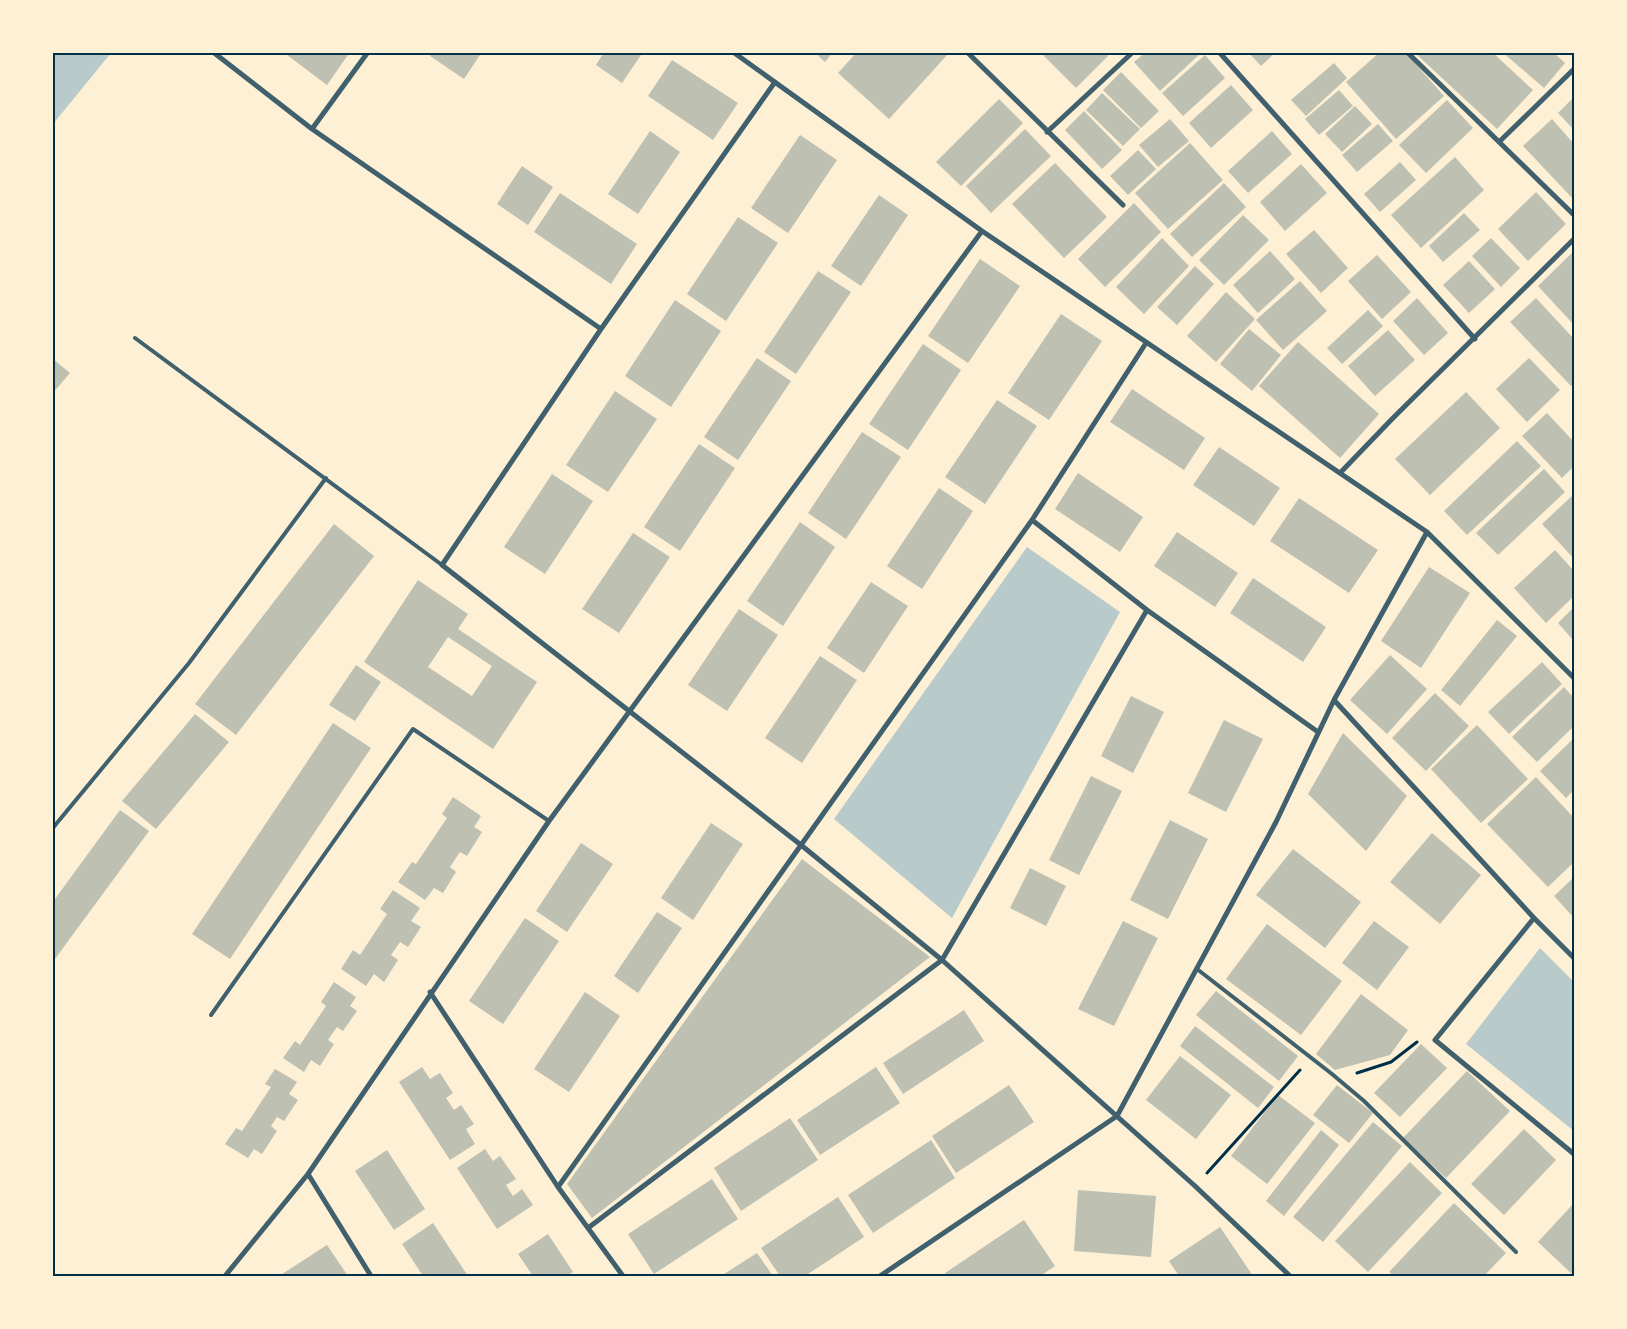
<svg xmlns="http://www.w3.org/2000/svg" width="1627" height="1329" font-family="Cabin,sans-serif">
  <rect width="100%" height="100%" fill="#fdf0d5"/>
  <!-- green -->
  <path fill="#b9caca" d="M53,52L111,53L53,124L52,53Z
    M1027,547L1120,612L952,918L834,819Z
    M1540,948L1574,982V1131L1466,1044Z"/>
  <!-- building -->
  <path fill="#bec0b2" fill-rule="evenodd" d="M283,52H350L327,85Z
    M432,52H482L464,79L430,56Z
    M604,52H643L622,83L596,65Z
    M814,52H833L825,62Z
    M857,52H947L948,54L889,119L838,73Z
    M1040,52H1105L1108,56L1076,88Z
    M1146,52H1202L1160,91L1134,62Z
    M1248,52H1276L1261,66Z
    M1380,52H1405L1444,96L1396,139L1346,82Z
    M1414,52H1492L1533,90L1497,129Z
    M1502,52H1553L1565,63L1544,88Z
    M1205,55L1225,78L1183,116L1162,93Z
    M672,60L738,103L713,140L648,96Z
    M1334,63L1347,78L1306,116L1291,100Z
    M1121,72L1159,111L1141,128L1103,90Z
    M1231,85L1253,110L1211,148L1189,123Z
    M1339,90L1353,106L1319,135L1305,119Z
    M1102,93L1140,129L1123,146L1086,110Z
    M1574,97V130L1558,113Z
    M999,99L1023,123L961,186L936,162Z
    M1447,100L1473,128L1426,173L1399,145Z
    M1355,106L1372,124L1342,152L1325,134Z
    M1084,111L1122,150L1102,169L1065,130Z
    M1170,119L1189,141L1158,167L1139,145Z
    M1552,119L1574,144V200L1523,146Z
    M1378,124L1393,141L1357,172L1342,155Z
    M1025,129L1051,156L991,213L966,186Z
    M650,131L680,152L638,214L608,194Z
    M1272,131L1292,154L1248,193L1228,171Z
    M800,135L837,160L788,233L751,208Z
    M1190,143L1223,180L1168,229L1135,193Z
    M1138,150L1156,169L1128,195L1110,176Z
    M1455,157L1484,190L1421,248L1391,215Z
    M1400,162L1416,180L1380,212L1364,194Z
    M1055,163L1107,217L1064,258L1012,204Z
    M1301,164L1327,193L1285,231L1260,202Z
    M522,166L553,187L528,225L497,204Z
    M1224,183L1246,207L1192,257L1170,234Z
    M1536,192L1566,224L1528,261L1498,229Z
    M560,193L637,244L611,284L534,232Z
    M879,195L908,215L861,286L831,266Z
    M1134,203L1161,232L1105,287L1078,259Z
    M1464,213L1480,230L1443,262L1429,246Z
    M1243,215L1269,240L1224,285L1199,260Z
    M738,217L778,243L726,321L687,294Z
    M1314,230L1348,268L1321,293L1286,254Z
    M1162,238L1189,266L1144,314L1116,287Z
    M1491,238L1520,268L1501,287L1472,256Z
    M1270,251L1295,279L1258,313L1233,285Z
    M1574,251V325L1538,286Z
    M1377,255L1411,292L1382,319L1348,281Z
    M980,259L1020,286L968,363L928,336Z
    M1469,261L1495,289L1469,313L1443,285Z
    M1195,266L1214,284L1177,325L1157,307Z
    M818,271L851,292L796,374L764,352Z
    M1300,281L1327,311L1283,350L1256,320Z
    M1226,292L1255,319L1216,362L1187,336Z
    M1417,298L1448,333L1424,355L1393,321Z
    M1536,298L1574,339V383L1571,386L1510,322Z
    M675,300L721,331L671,407L625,376Z
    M1368,310L1383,326L1342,364L1327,348Z
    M1061,314L1102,341L1049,420L1008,393Z
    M1249,329L1281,355L1252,391L1220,364Z
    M1388,330L1415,360L1375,396L1348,366Z
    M1298,342L1379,414L1340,458L1259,386Z
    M923,344L961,370L908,450L869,424Z
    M52,358L70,373L52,394Z
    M757,358L791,381L738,460L704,437Z
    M1529,358L1560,390L1527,422L1496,389Z
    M1132,389L1205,438L1184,470L1110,422Z
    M615,391L657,419L608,492L566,465Z
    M1466,392L1500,428L1430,495L1395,459Z
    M997,400L1037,426L985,504L945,477Z
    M1547,413L1574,442V466L1562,478L1522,436Z
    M862,432L901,457L846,539L808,513Z
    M1517,441L1541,466L1467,535L1444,511Z
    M699,444L735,468L680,551L644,527Z
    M1219,447L1280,488L1254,526L1193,485Z
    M1544,469L1565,492L1498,555L1476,533Z
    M1078,473L1143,517L1120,552L1055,509Z
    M552,474L593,501L545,574L504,547Z
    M939,488L973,511L922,589L887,566Z
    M1574,494V559L1542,524Z
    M1299,498L1378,550L1349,593L1270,541Z
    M800,522L835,547L783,626L747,601Z
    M334,524L374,556L236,735L195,704Z
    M1177,532L1238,573L1215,607L1154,566Z
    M633,533L670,557L619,633L582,609Z
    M1555,550L1574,571V596L1546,623L1514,588Z
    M1429,567L1470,593L1421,668L1381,641Z
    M1253,578L1326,627L1303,662L1230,613Z
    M418,580L468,614L458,629L537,682L493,749L364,662ZM448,637L492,666L472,696L428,667Z
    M871,582L908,606L864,673L827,648Z
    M1574,607V641L1558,623Z
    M739,609L778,635L727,711L688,685Z
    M1497,620L1517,636L1460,706L1441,690Z
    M1390,655L1427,689L1387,734L1350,700Z
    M820,656L857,680L802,763L765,738Z
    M1542,662L1562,684L1509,734L1488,712Z
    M356,665L381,682L355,721L329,705Z
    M1564,687L1574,698V726L1537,762L1512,737Z
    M1435,693L1469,726L1426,771L1392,738Z
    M1131,696L1164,712L1133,773L1101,756Z
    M195,714L229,742L156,829L122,801Z
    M1224,720L1263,739L1226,812L1188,793Z
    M333,723L371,748L230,959L192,934Z
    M1477,725L1528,779L1481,823L1431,769Z
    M1343,733L1407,796L1366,851L1308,794Z
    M1574,738V790L1566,798L1540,771Z
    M1091,776L1122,791L1079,875L1049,860Z
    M1536,777L1574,818V862L1548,887L1487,824Z
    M453,797L481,816L474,827L482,832L467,856L460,852L450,867L456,872L443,893L434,888L425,900L398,882L412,862L416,864L447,818L442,814Z
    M120,810L149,831L52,963V903Z
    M1170,820L1208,839L1168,919L1130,900Z
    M711,823L743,844L693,920L661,898Z
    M1432,833L1481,875L1440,924L1390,882Z
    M581,843L613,864L567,932L536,911Z
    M1293,849L1361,902L1325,948L1256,895Z
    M802,859L930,957L592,1218L567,1184Z
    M1030,868L1066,886L1046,926L1010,908Z
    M1574,877V918L1554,896Z
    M393,890L420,908L411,921L421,927L408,947L400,942L391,955L398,960L384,982L374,974L366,986L341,969L353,950L360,955L387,914L380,909Z
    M657,912L682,928L638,993L614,976Z
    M525,918L559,941L503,1024L469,1001Z
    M1123,921L1158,938L1114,1026L1078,1009Z
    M1374,921L1409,947L1377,990L1342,963Z
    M1267,924L1342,981L1301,1035L1226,979Z
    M334,982L356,997L350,1006L357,1011L343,1031L337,1027L328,1040L334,1044L320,1066L311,1060L304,1072L283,1058L295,1041L300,1045L326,1006L321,1002Z
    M1216,991L1298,1056L1279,1081L1196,1015Z
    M585,992L620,1016L569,1092L534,1069Z
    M1361,994L1408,1030L1390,1055L1335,1070L1316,1054Z
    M964,1010L984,1041L903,1094L883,1063Z
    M1195,1026L1274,1087L1258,1108L1180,1046Z
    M1421,1044L1447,1068L1400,1117L1374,1093Z
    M1180,1056L1231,1095L1196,1139L1146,1100Z
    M422,1067L430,1079L440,1073L453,1093L446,1098L454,1110L461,1105L474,1124L466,1129L475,1144L450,1160L399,1082Z
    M876,1067L900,1103L820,1155L797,1120Z
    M275,1069L297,1082L289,1094L298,1100L284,1121L277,1117L271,1126L277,1131L262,1154L254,1149L248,1158L225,1144L236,1128L242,1131L271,1087L265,1084Z
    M1467,1071L1510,1111L1446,1178L1403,1138Z
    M1009,1085L1034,1122L956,1173L932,1136Z
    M1337,1085L1373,1113L1349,1143L1313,1115Z
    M1278,1095L1315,1123L1267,1184L1231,1156Z
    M790,1118L818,1160L741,1211L714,1168Z
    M1373,1122L1402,1146L1323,1242L1293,1217Z
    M1524,1129L1556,1160L1504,1215L1471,1184Z
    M1321,1130L1339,1145L1284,1216L1266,1201Z
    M931,1140L955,1178L873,1233L848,1195Z
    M485,1149L493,1161L500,1156L516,1179L506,1185L513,1196L522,1189L533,1205L497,1229L457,1168Z
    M387,1150L425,1209L394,1230L355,1171Z
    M1410,1162L1442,1193L1368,1272L1335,1241Z
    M712,1179L738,1219L654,1274L628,1234Z
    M1078,1190L1156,1196L1151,1257L1074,1251Z
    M838,1197L864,1237L805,1276H780L761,1248Z
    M1454,1203L1506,1253L1484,1276H1394L1389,1272Z
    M1574,1203V1276L1538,1242Z
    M1024,1220L1055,1266L1040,1276H947L945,1273Z
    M433,1223L468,1276H423L402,1244Z
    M1220,1227L1253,1276H1179L1169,1261Z
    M548,1234L573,1272L566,1276H533L518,1254Z
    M327,1245L348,1276H279Z
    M757,1253L773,1276H721Z"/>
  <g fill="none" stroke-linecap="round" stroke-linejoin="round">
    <!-- path -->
    <path stroke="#003049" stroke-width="3" d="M1357,1073L1391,1062L1417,1042
      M1207,1173L1300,1070"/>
    <!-- service -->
    <path stroke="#3f606c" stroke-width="4" d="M135,338L442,565
      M52,829L189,663L326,478
      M1197,969L1332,1074L1364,1101L1516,1252
      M211,1015L413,729L549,821"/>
    <!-- minor -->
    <path stroke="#3f606c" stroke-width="5" d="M213,52L312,129L601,329
      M733,52L982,231L1427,532L1574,678
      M967,52L1123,205
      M1219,52L1475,339
      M1409,54L1574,215
      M775,82L601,329L442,565L801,845L942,960L1195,1186L1290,1276
      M312,129L368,52
      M1047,132L1133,52
      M1499,142L1574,69
      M1340,473L1393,418L1574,239
      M1032,520L1147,610L1318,732
      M1334,700L1534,918L1574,958
      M1534,918L1435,1040L1574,1154
      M430,992L558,1187L623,1276
      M308,1174L371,1276
      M558,1187L1032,520L1146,343
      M588,1228L942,960L1147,610
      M225,1276L308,1174L549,821L982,231
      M880,1276L1117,1116L1276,822L1334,700L1427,532"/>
  </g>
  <!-- border -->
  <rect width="1627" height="1329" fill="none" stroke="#fdf0d5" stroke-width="108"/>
  <rect x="54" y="54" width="1519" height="1221" fill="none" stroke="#003049" stroke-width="2"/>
</svg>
